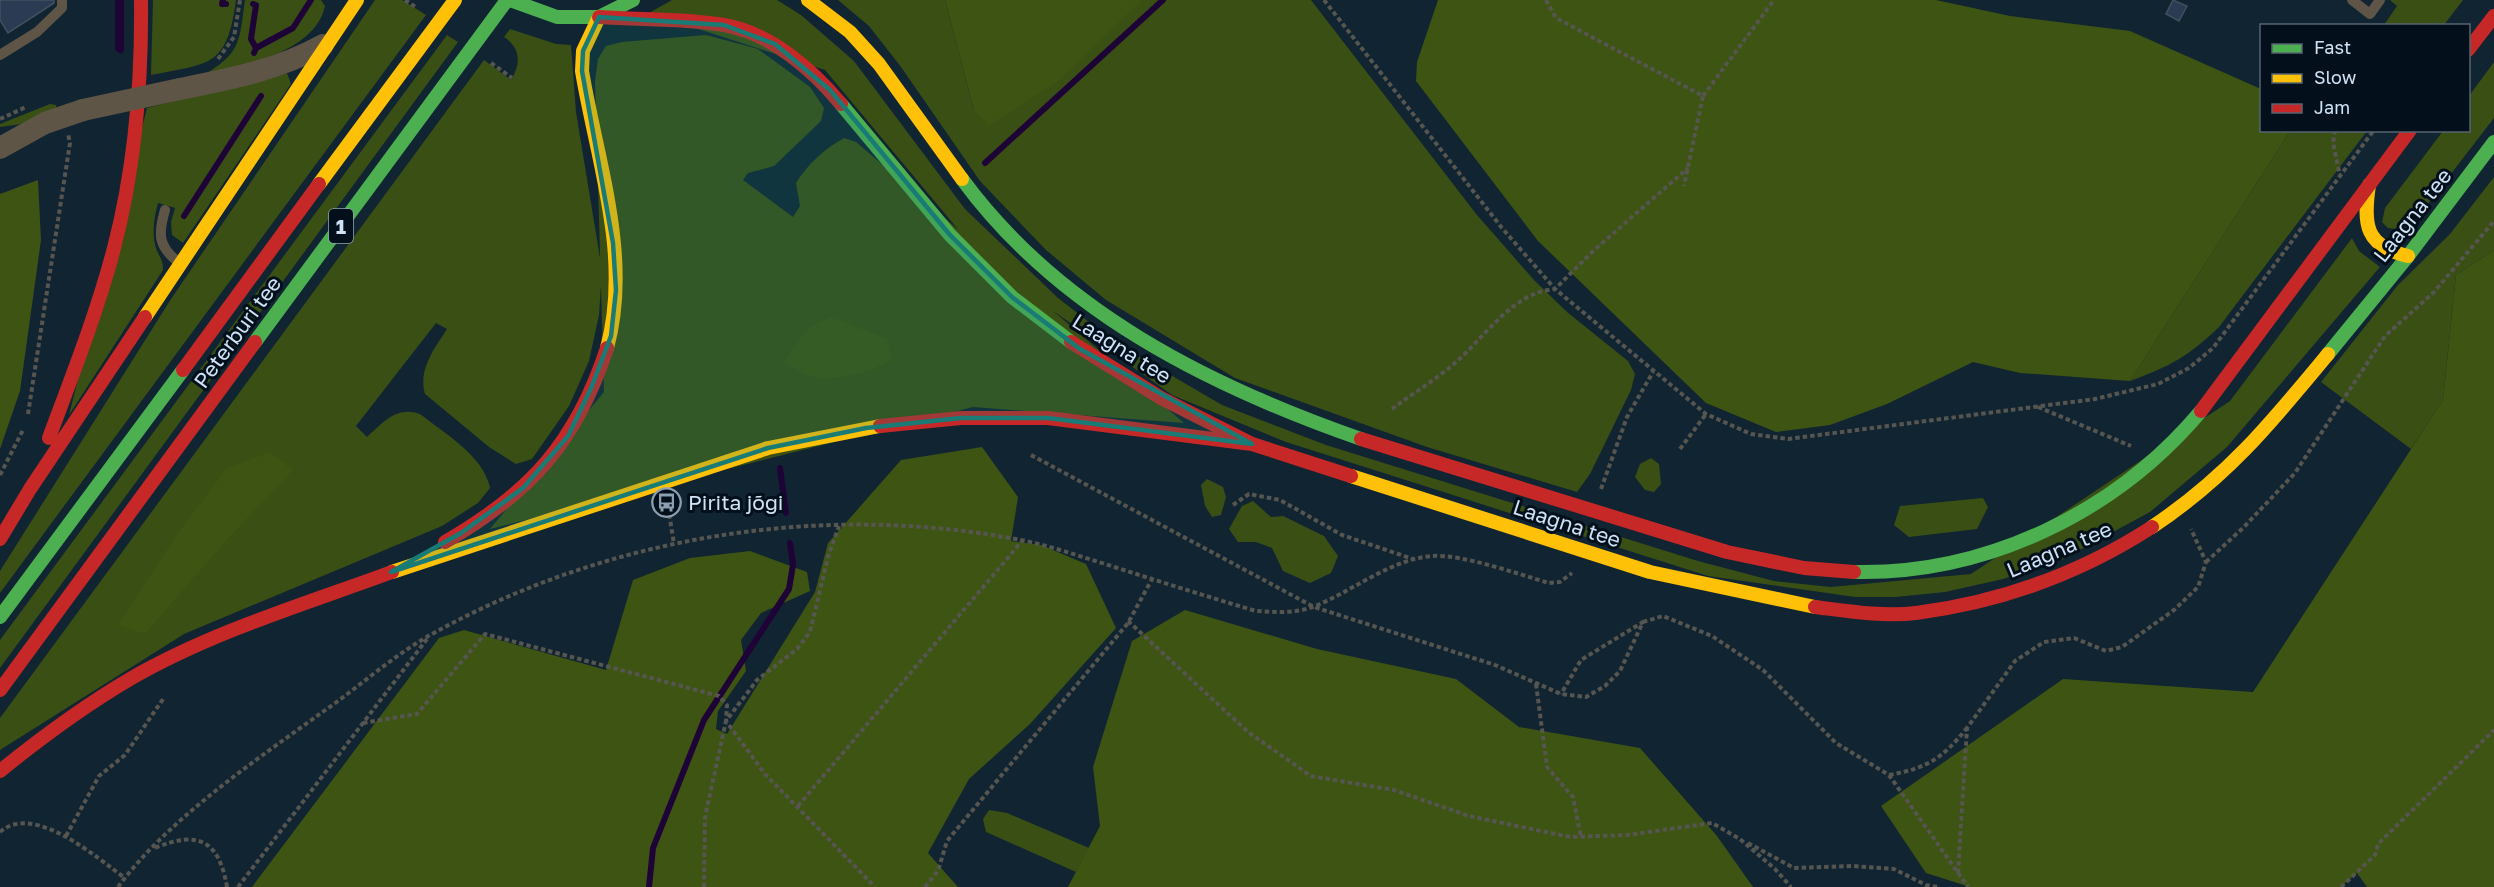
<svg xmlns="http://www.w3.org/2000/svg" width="2494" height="887" font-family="'Golos Text',sans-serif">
  <rect width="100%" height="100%" fill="#102432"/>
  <!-- green -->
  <path fill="#3a4f14" d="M153,0H236C227,67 211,63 151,75Z
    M245,0H321L325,6C315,53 243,65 204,75C242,52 239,41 245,0Z
    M375,0H402L426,15L0,593V571L171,299Z
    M672,0H777L801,15L854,61L965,209L1058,298L1116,343L1222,405L1326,445L1698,561L1774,581L1831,587L1971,574L2230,401L2352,238L2359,251L2380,267L2227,447L2150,512L2061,560L2003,579L1945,592L1896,597H1855L1708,576L1286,442L1172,395L987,264L825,70L649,13Z
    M838,0H945L974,110L1142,0H1311L1477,215L1534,280L1567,312L1628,361L1635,374L1631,390L1590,474L1577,492L1427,447L1235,378L1106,300L1046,250L980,181L901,67L869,26Z
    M2390,0H2463L2444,25H2384L2397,6Z
    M510,29L556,44L571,45L576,112L602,270L599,315L589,361L569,406L532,459L516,464L489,447L425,394C418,370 434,349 447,329L436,323L356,426L367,437C384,422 396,406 420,414C444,433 484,456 490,488L478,503L442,526L184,634L0,750V718L484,60L511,80C521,64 521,48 504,37Z
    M447,35L458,42L0,668V640Z
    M706,35L758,49L810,87L824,108L821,121L774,166L748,173L743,180L793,217L800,206L796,183C809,163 823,150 844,138L856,142L1184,423L973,407L490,529L604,392L595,81L598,59L606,46L622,42Z
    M2494,62V118L2413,223L2404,230L2388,228L2382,222L2385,208L2443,131L2468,130L2469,96Z
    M287,73L291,84L183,243L172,235L171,222L175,208L158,203C154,217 151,236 157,251C161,259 163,261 163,270L69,415L147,108Z
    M50,104L56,105L57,109L22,124L0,127V124Z
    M2290,131H2367L2219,327C2189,356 2169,367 2130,381Z
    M2494,177V250L2456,275L2443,400L2411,449L2321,382L2398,285L2450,234Z
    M1651,458L1659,464L1661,484L1654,492L1645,490L1635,477L1640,464Z
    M1207,479L1223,487L1226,497L1221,515L1212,517L1205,506L1201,485Z
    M1983,498L1988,507L1977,529L1909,537L1894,525L1900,506Z
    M1253,501L1271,517L1283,516L1324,536L1338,556L1331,573L1310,583L1283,571L1272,548L1256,542H1238L1229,529L1242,506Z
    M989,810L1007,813L1089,848L1076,872L986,832L983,819Z"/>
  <!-- forest -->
  <path fill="#3e5413" d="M945,0H1142L1059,81L989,125L974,110Z
    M1438,0H1936L2010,16L2130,31L2261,89L2262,130L2290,131L2130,381L2020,373L1973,362L1887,404L1830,425L1776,432L1706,403L1538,241L1416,81L1417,62Z
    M38,180L41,240L20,391L0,449V194Z
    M2494,250V887H2367L2357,873L2341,887H1970L1926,873L1881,806L2063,679L2253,692L2443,400L2456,275Z
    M831,317L887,339L892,359C874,372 832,383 809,376C801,373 792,366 784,362L808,328Z
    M982,447L1018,497L1011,541L1041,545L1086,564L1116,628L1030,724L969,779L928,853L958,887H252L439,638L464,630L606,670L633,580L690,558L750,551L807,572L810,591L761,613L741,640L746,671L718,711L716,729L727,734L815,592L828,543L901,460Z
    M270,452L293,470L223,544L145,634L118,625L178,533L227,468Z
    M1185,610L1317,649L1456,679L1519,727L1640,748L1717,836L1753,887H1068L1100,826L1093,767L1132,641Z"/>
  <!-- water -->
  <path fill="#1e0337" d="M115,0H124V51L121,54L115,50Z"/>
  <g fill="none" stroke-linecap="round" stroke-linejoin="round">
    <!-- stream -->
    <path stroke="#1e0337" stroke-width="6" d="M223,0L222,4H226
      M253,4L256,5L251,39L256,48
      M254,53L256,48L293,28L311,0
      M985,163L1163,0
      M184,216L261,96
      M780,468L786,513
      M649,887L653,848L704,720L789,589L793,565L790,543"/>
  </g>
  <!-- building -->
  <path fill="#2c3b54" stroke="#42505d" stroke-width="1.5" d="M0,0H54V3L8,33L0,20Z
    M2173,0L2187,6L2179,21L2166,14Z"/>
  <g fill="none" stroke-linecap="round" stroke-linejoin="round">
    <!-- path -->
    <path stroke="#56554f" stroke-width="4" stroke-dasharray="4.5 3" stroke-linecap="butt" d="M405,0L417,8
      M1324,0L1502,228L1555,289L1706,414L1751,434L1788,439L2095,399L2158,384L2189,368L2213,348L2374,130
      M1546,0L1556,18L1703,96L1684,186
      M218,59L234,37L240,0
      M491,63L512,78
      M1703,96L1774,0
      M0,119L26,107
      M2335,130L2333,143L2340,176
      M2038,407L2131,446
      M1392,409C1413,393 1437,379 1456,362C1486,336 1513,292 1555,289L1592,252L1688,168
      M28,414L70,143L68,134
      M1680,449L1706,414
      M1031,455L1314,607L1495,665L1561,694L1586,697L1605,686L1620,671L1643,622L1581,660L1561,694
      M0,475L23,430
      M1601,489L1627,417L1653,372
      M1233,505L1249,494L1280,500L1342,535L1413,559
      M668,507L674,544
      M2206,562L2243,528L2295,473L2385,336L2434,292L2494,221
      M1128,621L1248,732L1311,776L1394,790L1469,816L1570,837L1627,835L1712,823L1740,839L1775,869L1791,887
      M1643,622L1663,616L1712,636L1763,670L1836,743L1889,775L1968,887
      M1536,684L1547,767L1573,797L1581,837
      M363,723L417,714L485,634L719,696L727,705L726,721L765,774L875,887
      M1889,775C1927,768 1942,759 1967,728
      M798,806L1022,541
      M0,832C34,802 97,858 125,878
      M66,836L99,776L125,755L163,699
      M1748,843L1794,868L1853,866L1894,869L1926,885L1938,887
      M155,848C198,830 219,840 227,887
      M1958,873L1967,728L2015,661L2044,642L2074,638L2106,651L2122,647L2174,610L2198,587L2206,562L2191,529
      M118,887C168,819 256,760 324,711C360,686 394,655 432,634C610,535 826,501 1026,541C1053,547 1079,556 1105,564C1155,580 1205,596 1256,611C1275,612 1296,614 1315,606C1353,591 1391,559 1432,556C1462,554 1518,574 1549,583L1560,582L1572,573
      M238,887L427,639
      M704,887L705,817L726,721L757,680L797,649L810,632L828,557L839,526
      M925,887L938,871L947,841L1128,623L1152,579
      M2341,887L2375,855L2378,844L2494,730"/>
    <!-- lane -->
    <path stroke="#5e5546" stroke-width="10" d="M2352,0L2370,14L2380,0
      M0,55L37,32L62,8V0
      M165,210C158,234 158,246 178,262"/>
    <!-- street -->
    <path stroke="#5e5546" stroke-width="22" d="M180,89C230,79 278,70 323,45
      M0,148L45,123L83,110"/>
    <!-- fast -->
    <path stroke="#4caf50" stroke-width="14" d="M510,0L557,17H599L633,0
      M841,104L950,235L1012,297L1071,342
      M962,179C1059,311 1209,386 1361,439
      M255,342L507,0
      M2328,354L2408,256L2494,142
      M1854,572C1987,575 2116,512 2201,411
      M0,617L183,370"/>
    <!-- slow -->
    <path stroke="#ffc107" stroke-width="14" d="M808,0L850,32L879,64L962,179
      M599,17L583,51L582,71C597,161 632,257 607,348
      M319,184L455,0
      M2369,185C2363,225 2365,246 2408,256
      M145,317L357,0
      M1351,476L1650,572L1815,607
      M2152,527C2227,477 2271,423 2328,354
      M392,572L768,448L880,426"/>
    <!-- jam -->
    <path stroke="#c62828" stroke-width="14" d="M599,17C640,20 684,18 724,25C770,33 812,69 841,104
      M2468,50L2494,16
      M1071,342L1161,398L1252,444L1351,476
      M183,370L319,184
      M2201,411L2410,130
      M880,426L961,418H1048L1252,444
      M49,438C72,376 97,313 114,248C135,167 142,83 141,0
      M1361,439L1727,552L1804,568L1854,572
      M0,539L30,489L145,317
      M445,542C530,493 576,443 607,348
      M1815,607C1847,611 1883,617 1916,613C2000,602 2081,573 2152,527
      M0,690L255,342
      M0,771C42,737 84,706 130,679C211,632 305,604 392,572"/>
    <!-- street-bridge -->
    <path stroke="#5e5546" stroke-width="22" d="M83,110L180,89"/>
  </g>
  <!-- marked area -->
  <path fill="#197b75" fill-opacity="0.2" stroke="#197b75" stroke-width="4.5" stroke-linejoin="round" d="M599,17L724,25L775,44L830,90L950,235L1012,297L1080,349L1252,444L1048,418H961L866,428L768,448L391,572L461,533L523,488L568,436L591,388L611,336L616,290L613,243L582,71L583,51Z"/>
  <!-- icons -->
  <defs>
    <symbol id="bus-ring" viewBox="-11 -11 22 22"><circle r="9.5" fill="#030f1b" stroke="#8ca0b1" stroke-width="1.5"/><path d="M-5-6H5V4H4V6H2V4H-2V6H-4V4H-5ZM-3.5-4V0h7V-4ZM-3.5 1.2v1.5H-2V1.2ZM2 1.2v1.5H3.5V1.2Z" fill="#8ca0b1"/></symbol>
  </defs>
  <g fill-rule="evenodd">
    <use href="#bus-ring" x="650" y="486" width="33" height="33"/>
  </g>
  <g text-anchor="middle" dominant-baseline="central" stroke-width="6" stroke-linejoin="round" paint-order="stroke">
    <!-- shield labels -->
    <rect fill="#030f1b" stroke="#92a3b4" stroke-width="1.5" x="329" y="209" width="24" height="34" rx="4.5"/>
    <g font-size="20" font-weight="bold" fill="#cfe3f5">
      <text x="341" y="226">1</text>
    </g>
    <!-- street labels -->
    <g font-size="21" fill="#cfe3f5" stroke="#030f1b">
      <text transform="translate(2412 215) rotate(-52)">Laagna tee</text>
      <text transform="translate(237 332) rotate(-54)">Peterburi tee</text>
      <text transform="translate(1122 348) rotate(32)">Laagna tee</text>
      <text transform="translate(1567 523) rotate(18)">Laagna tee</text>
      <text transform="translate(2059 549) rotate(-23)">Laagna tee</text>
    </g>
    <!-- poi labels -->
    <g font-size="21" fill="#cfe3f5" stroke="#030f1b" text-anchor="start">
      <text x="688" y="502">Pirita jõgi</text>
    </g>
  </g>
  <!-- legend -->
  <rect x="2260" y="24" width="210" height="108" fill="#030f1b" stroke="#556472" stroke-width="1.5"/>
  <rect x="2272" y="44" width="30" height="9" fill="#4caf50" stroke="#556472" stroke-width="1.5"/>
  <text x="2314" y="54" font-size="18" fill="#cfe3f5">Fast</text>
  <rect x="2272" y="74" width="30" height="9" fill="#ffc107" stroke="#556472" stroke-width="1.5"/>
  <text x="2314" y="84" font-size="18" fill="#cfe3f5">Slow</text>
  <rect x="2272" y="104" width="30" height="9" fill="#c62828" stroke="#556472" stroke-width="1.5"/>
  <text x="2314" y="114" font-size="18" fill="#cfe3f5">Jam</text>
</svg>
